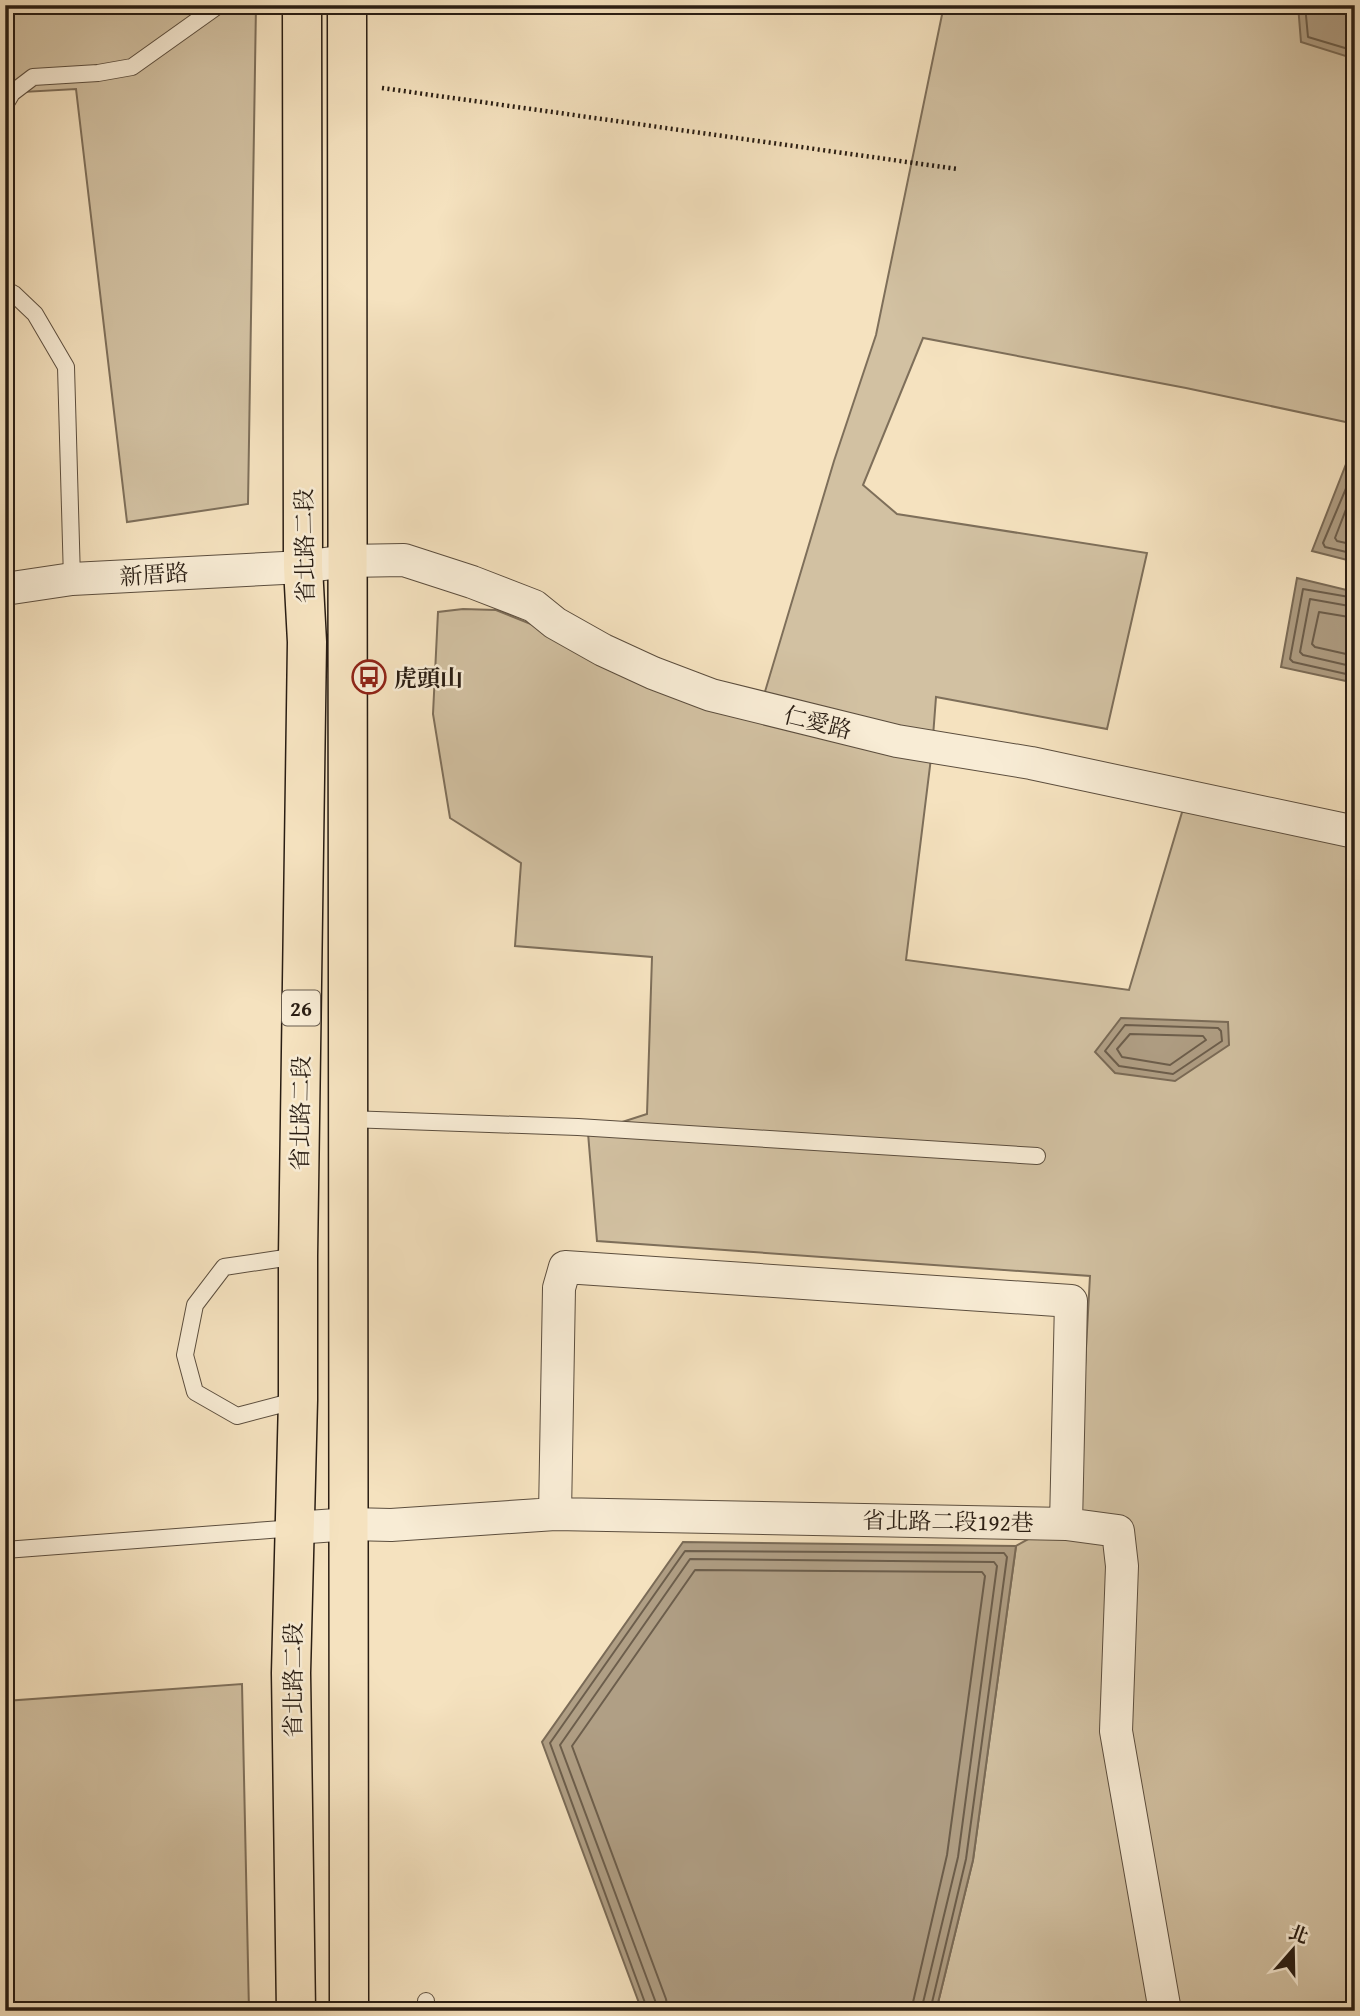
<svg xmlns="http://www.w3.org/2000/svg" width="1360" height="2016" font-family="'Gentium Book Plus','Noto Serif TC',serif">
  <rect width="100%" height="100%" fill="#f5e2bf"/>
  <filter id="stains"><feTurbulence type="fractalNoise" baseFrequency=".00286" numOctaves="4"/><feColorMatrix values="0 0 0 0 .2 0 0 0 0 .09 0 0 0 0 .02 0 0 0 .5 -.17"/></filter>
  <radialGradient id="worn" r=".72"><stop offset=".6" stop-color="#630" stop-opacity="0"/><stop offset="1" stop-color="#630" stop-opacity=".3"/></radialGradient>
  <!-- green -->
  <path fill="#d2c1a2" stroke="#7e6f5a" stroke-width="2" d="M5,5H256L248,504L127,522L76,89L5,93Z
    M944,5H1355V424L1186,388L923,338L863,485L897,514L1147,553L1107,729L936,697L932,750L906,960L1129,990L1183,809L1355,839V2011H936L973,1860L1016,1546L1077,1512L1090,1276L597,1241L588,1133L647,1114L652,957L515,946L521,863L450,818L433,714L438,612L463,609L496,610L758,715L834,461L876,335Z
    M242,1684L249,2011H5V1701Z"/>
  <!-- water -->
  <path fill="#b09f85" stroke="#7a6b57" stroke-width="2" d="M1298,5H1355V59L1301,42Z
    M1348,459L1355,460V562L1312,551Z
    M1297,578L1355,592V683L1281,667Z
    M1121,1018L1228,1022L1229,1045L1175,1081L1115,1073L1095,1052Z
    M683,1542L1016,1546L973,1860L936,2011H642L542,1742Z"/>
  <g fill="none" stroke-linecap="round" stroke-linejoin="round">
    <!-- shore -->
    <path stroke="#6c5e4c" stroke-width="2" d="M1305,5L1308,37L1355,51
      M1355,467L1323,543L1325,547L1355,554
      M1355,486L1335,538L1337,541L1355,545
      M1355,598L1303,589L1290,659L1293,662L1355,676
      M1355,607L1310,599L1300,652L1303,655L1355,667
      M1355,618L1319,612L1312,644L1315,647L1355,656
      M1125,1025L1218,1028L1221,1031L1222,1041L1173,1074L1119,1066L1105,1051Z
      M1130,1034L1203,1036L1206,1040L1170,1065L1122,1057L1117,1049Z
      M648,2011L550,1743L685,1551L1004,1553L1007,1557L966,1859L930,2011
      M657,2011L656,2003L560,1745L690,1559L994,1562L997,1566L958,1857L921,2011
      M668,2011L666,1999L572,1746L695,1570L982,1572L985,1576L947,1855L911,2011"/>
    <defs>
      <path id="service" d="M5,105L12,93L33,77L98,73L132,67L219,5
        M5,289L14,294L35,314L66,367L72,579
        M348,1119L578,1127L1037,1156
        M298,1256L224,1267L195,1305L185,1355L195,1392L237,1416L298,1400
        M5,1550L295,1528
        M426,2011V2001"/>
      <path id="minor" d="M5,589L72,579L303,567L346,561L404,560L472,582L534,606L555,623L603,650L653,673L711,695L897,741L1031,763L1355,832
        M555,1514L559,1288L565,1267L1071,1301L1066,1524
        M295,1528L350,1524L391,1525L555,1514L1066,1524L1118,1531L1122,1566L1116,1731L1165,2011"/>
      <path id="primary" d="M347,5L349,2011
        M296,2011L291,1673L298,1400V1256L307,642L303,567L302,5"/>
    </defs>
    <!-- service casing -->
    <use href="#service" stroke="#5c4e3e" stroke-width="18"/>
    <!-- minor casing -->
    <use href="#minor" stroke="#5c4e3e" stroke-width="34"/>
    <!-- primary casing -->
    <use href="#primary" stroke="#291d13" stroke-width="41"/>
    <!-- path -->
    <path stroke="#291d13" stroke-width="4.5" stroke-dasharray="2 3.5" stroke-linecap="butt" d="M382,88L957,169"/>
    <!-- service -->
    <use href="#service" stroke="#f8ecd5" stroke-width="16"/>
    <!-- minor -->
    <use href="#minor" stroke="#f8ecd5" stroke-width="32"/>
    <!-- primary -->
    <use href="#primary" stroke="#f5e2bf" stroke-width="38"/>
  </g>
  <!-- icons -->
  <defs>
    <symbol id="bus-ring" viewBox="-11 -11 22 22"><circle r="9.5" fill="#f8ecd5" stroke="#8f2418" stroke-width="1.5"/><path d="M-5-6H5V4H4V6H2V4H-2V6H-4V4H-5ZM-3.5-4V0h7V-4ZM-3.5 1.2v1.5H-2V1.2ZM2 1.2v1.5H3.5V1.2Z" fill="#8f2418"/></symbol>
  </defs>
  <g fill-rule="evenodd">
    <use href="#bus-ring" x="350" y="658" width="38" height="38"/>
  </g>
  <g text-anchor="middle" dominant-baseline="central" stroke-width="5" stroke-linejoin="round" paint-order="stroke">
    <!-- shield labels -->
    <rect fill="#f8ecd5" stroke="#675b4d" stroke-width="2" x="282" y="990.5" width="38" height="35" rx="5"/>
    <g font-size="21" font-weight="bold" fill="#291d13">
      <text x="301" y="1008">26</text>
    </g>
    <!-- street labels -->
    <g font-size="23" fill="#291d13" stroke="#f8ecd5">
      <text transform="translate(304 546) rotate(-91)">省北路二段</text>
      <text transform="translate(154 574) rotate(-4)">新厝路</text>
      <text transform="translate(818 722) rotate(14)">仁愛路</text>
      <text transform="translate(300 1113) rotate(-89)">省北路二段</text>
      <text transform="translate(948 1521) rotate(1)">省北路二段192巷</text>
      <text transform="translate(292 1680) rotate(-90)">省北路二段</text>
    </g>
    <!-- poi labels -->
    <g font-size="23" font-weight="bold" fill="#291d13" stroke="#f8ecd5" text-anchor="start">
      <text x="394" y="677">虎頭山</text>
    </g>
  </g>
  <!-- margin -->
  <rect width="1360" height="2016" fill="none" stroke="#f5e2bf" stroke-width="28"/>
  <rect x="7" y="7" width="1346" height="2002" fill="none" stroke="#291d13" stroke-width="3.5"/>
  <rect x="14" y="14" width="1332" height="1988" fill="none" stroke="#291d13" stroke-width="2"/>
  <!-- north arrow -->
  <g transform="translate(1293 1950) rotate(20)" stroke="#f8ecd5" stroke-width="5" paint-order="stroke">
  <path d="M0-5L12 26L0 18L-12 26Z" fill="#291d13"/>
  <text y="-10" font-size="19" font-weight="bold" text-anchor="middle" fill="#291d13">北</text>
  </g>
  <rect width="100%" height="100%" filter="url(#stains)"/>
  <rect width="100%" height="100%" fill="url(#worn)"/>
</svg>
